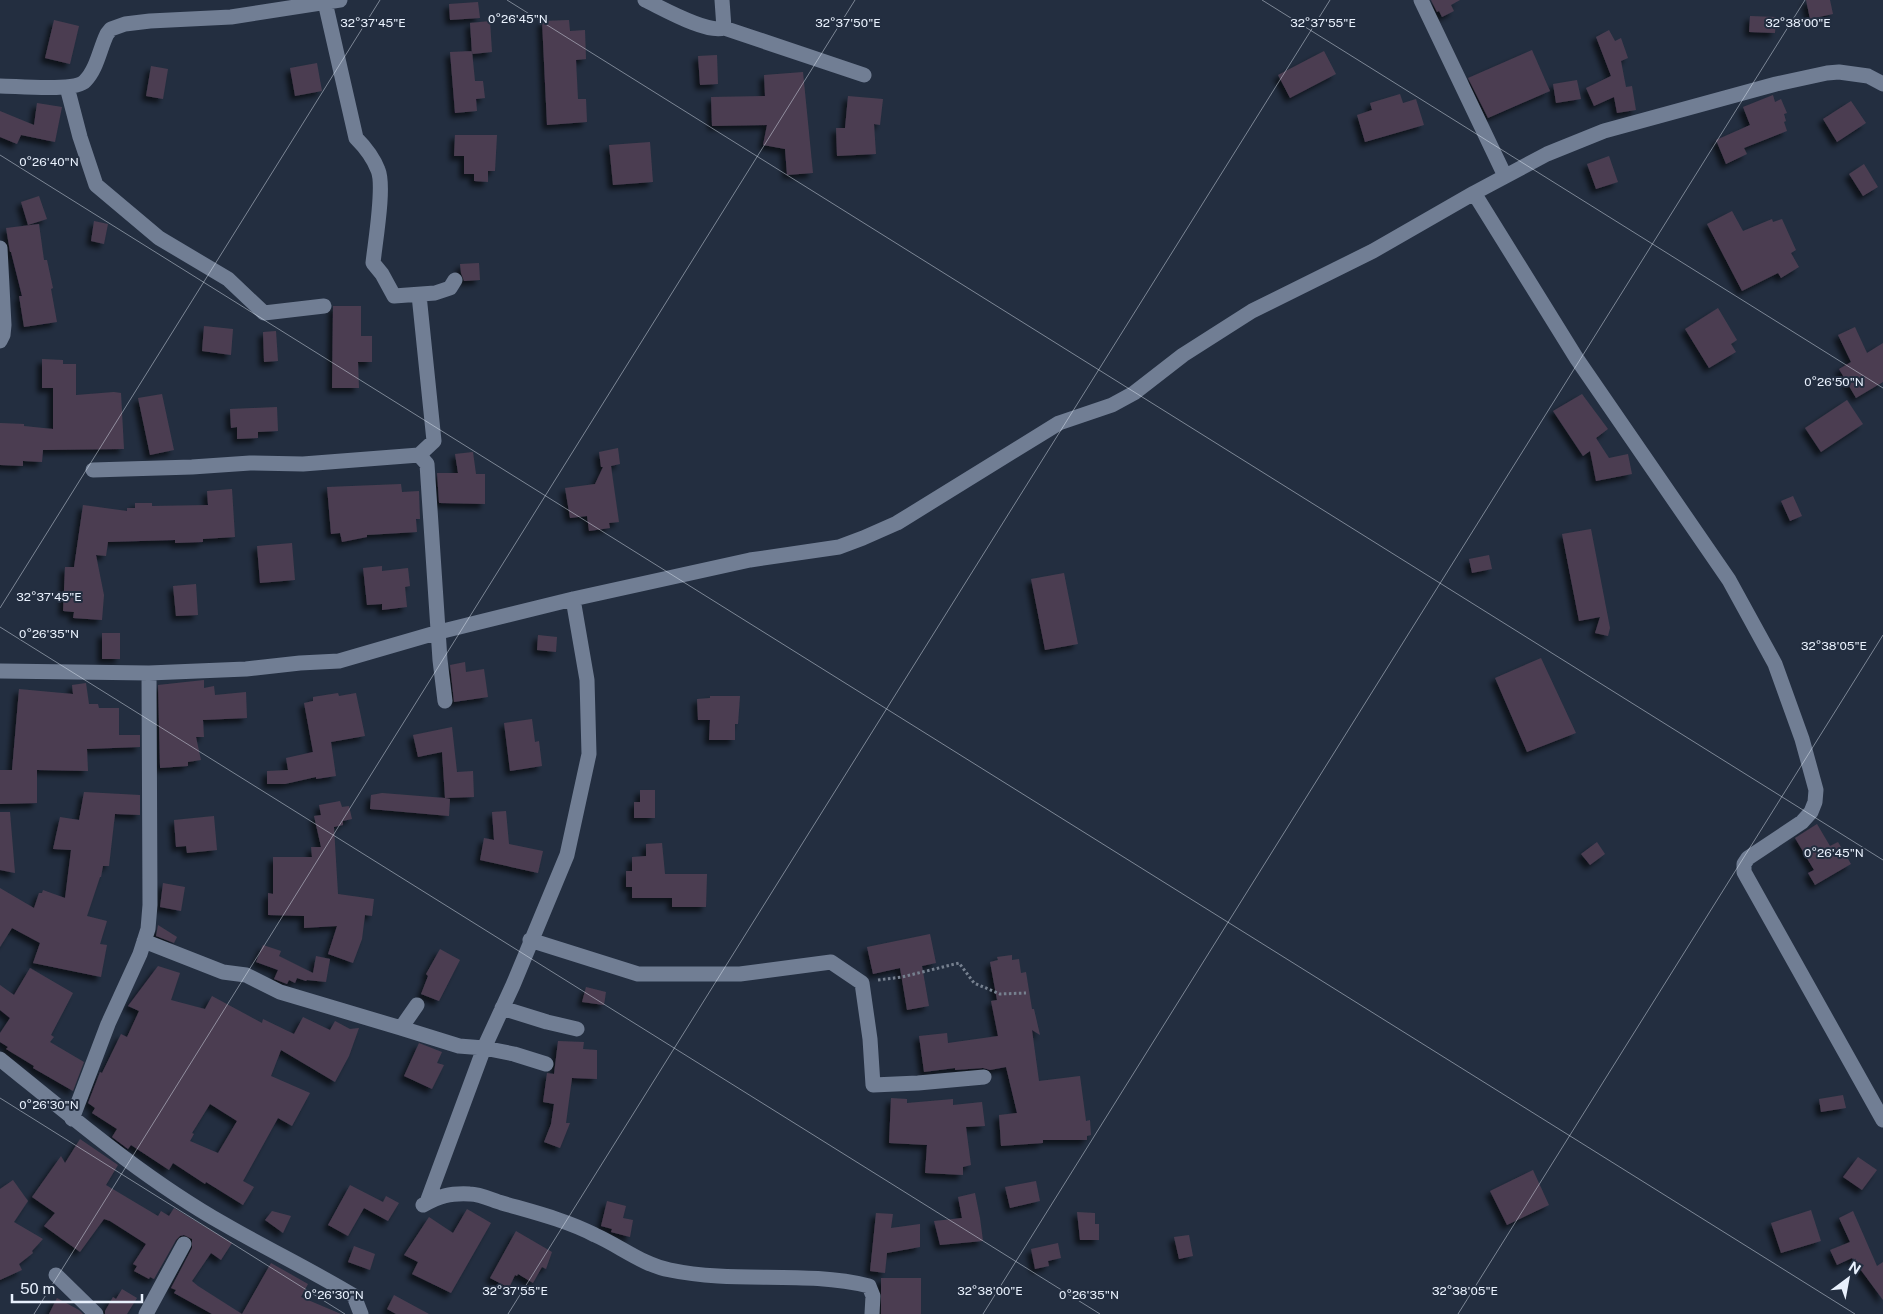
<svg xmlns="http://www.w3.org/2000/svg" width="1883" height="1314" font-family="'Public Sans',sans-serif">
  <defs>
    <filter id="shadow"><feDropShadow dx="-4.5" dy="4.5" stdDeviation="2.5" flood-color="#0009"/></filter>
  </defs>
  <rect width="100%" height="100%" fill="#232e40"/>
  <!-- building -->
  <path fill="#4b3e51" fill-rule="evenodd" filter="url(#shadow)" d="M1431,0H1460L1451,5L1454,11L1442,17L1439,11L1437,12Z
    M1806,0H1830L1833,14L1810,19Z
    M478,2L480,18L450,20L449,4Z
    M1750,16L1776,17L1775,33L1749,32Z
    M54,20L79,26L70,64L45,58Z
    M569,20L570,31L585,30L586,59L576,60L578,99H586L587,122L547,125L542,21Z
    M490,21L492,52L472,54L470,23Z
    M1609,30L1615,41L1621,38L1628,58L1621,61L1626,87L1632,86L1636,110L1617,113L1614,97L1594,106L1586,88L1611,76L1596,37Z
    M1532,50L1550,91L1488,118L1468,78Z
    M472,51L475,81H483L485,98L476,99L477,111L455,113L450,52Z
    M1324,51L1336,74L1290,98L1278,75Z
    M717,55L718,84L700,85L698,56Z
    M317,63L322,91L295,96L290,68Z
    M151,66L168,69L163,99L146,96Z
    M803,72L813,173L787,175L785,149L763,145L767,125L712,126L711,97L765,96L764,75Z
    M1577,80L1581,99L1556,103L1553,84Z
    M1400,94L1403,103L1416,99L1424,125L1365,142L1357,115L1372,110L1370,103Z
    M1773,95L1775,102L1781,99L1787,113L1784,114L1786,121L1784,122L1787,131L1744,148L1747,154L1726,164L1716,140L1750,125L1743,107Z
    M848,96L883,99L880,125L874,124L876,154L837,156L836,128H845Z
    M1851,101L1866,123L1837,142L1823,119Z
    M37,103L62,107L55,142L21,135L17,144L0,137V111L34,125Z
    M455,135H497L495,171H488V182L474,181V174H464V156H454Z
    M650,142L653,182L613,185L609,145Z
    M1609,156L1618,182L1596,189L1587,164Z
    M1864,164L1878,187L1863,196L1849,174Z
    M39,196L47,219L28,225L21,202Z
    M1732,211L1743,231L1772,219L1773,222L1782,219L1796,250L1791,253L1799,267L1781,278L1778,273L1742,291L1707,224Z
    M94,221L108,224L104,244L91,241Z
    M39,224L44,260H47L53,288L51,289L57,322L24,327L19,296H22L11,252H10L6,228Z
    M479,263L480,280L464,281L461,273L460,264Z
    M333,306H361V336H372V362H358L359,388H332Z
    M1718,308L1737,340L1731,344L1736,352L1709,368L1685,329Z
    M204,326L233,329L231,355L202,351Z
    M1855,327L1867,353L1883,343V382L1856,398L1839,369L1851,362L1838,335Z
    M276,331L278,361L264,362L263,332Z
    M42,359L63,360V364H76V395L114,392L121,393L124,449L43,450L42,462L23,461V466L0,465V423L24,424V426L53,429V388H42Z
    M162,394L174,450L150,455L138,398Z
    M1582,394L1608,429L1596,438L1609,458L1628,454L1632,474L1596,481L1590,451L1583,456L1553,411Z
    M1847,400L1863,424L1821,452L1805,428Z
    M277,407L278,431L258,432V438L237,439V427L231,428L230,409Z
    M618,448L620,464L611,466L619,522L609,523L610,528L589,531L587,516L570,518L565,488L595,484L603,467H601L599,452Z
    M473,452L476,474H485V504L439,503L437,473H458L455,454Z
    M401,484L402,492L419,491L420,519H416L417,532L367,535V537L342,542L340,533L331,534L327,487Z
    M232,489L235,537L203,539V542L175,543V540L108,542L106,556L96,555L104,595L102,620L73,618L74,612L63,611L65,567H74L83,505L127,511V508H135V503H152V506L208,505L207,491Z
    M1793,496L1802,516L1790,521L1781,501Z
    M1591,529L1610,628L1608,636L1595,633L1600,617L1579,621L1562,534Z
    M292,543L295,580L260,583L257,546Z
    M1489,555L1492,569L1472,573L1469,559Z
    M382,566V571L408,568L410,586L405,587L407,607L382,610V604L367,605L363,568Z
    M1064,573L1078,644L1045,650L1031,579Z
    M196,584L198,615L176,616L173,586Z
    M102,633H120V659H102Z
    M538,635L557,637L556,652L537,650Z
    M1541,658L1576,733L1527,752L1495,678Z
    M465,662L466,672L484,669L488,697L454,702L450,665Z
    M204,680V688L214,686L215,695L246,692L247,718L203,720L204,737H196L201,760L188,762V766L160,768L158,685Z
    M86,683L89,704H98L99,708H119V735H140V747L87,749L88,771L37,770V803L0,804V770H12L19,689L73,694L72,685Z
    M338,693L339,696L356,693L365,736L331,742L336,776L316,779V777L285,784H267V771L288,770L286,758L313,752L304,703L313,701V697Z
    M710,696H740L738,724H735V740H709L710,720H698L697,699L710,698Z
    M532,719L535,742L539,741L542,766L510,771L504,723Z
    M452,727L457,772L473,771L474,797L445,798L450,799L449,816L370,809L371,795L382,793L445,798L442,752L418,757L413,735Z
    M640,790H655V818H634V802H640Z
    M84,792L140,795V815L115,814L109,866H103L101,877H100L87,916L107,921L100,944L107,945L101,977L33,963L40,943L12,928L0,947V888L34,908L39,893H42L43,890L65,898L71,850L53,849L60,817L79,820Z
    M340,801L342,807L349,806L352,819L343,821V825L334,827L338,894L374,899L372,916L365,915L362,939L353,963L328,954L337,926L304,928V916L268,915V893L273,894V857H312L311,847H321L314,816L321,815L319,805Z
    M506,811L509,844L543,851L538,873L480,860L484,838L494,840L492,812Z
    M0,812H10L15,873L0,870Z
    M214,816L217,850L187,853L186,846L176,847L174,820Z
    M1817,824L1830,846L1838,842L1851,864L1815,885L1808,873L1814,870L1795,838Z
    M1597,842L1605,854L1590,865L1581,854Z
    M662,843L665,874H707L706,907H672V898H632V887H626V871H632V857L646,856V844Z
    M163,883L185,887L181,911L160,907Z
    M158,925L177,937L174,943L156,936Z
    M930,934L936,963L922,966L929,1006L907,1010L900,968L873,974L867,947Z
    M263,945L281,951L279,956L313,973L316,956L330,959L326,982L307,980L306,981L297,978L295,983L289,980L287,984L274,979L278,970L256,962Z
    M440,949L460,960L439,1001L421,994L428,976L426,974Z
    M1012,955V960L1019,959L1021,973L1026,972L1032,1009H1034L1040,1035L1032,1030L1039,1081L1080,1076L1086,1121L1090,1120L1091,1135L1087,1136V1140H1043V1143L1001,1146L999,1115L1017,1113L1006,1067L990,1070L983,1068L955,1070V1068L924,1072L919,1036L947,1033L948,1043L998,1036L991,1001L997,1000L990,962L998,960L997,957Z
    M158,966L180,973L171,1000L205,1009L212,996L262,1023L263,1019L294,1034L303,1017L330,1030L335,1021L350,1029L359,1028L349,1056L335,1082L281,1050L271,1076L310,1093L292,1126L278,1118L243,1181L254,1187L243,1205L206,1182L205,1184L173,1163L169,1170L131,1145L128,1149L112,1137L117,1129L92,1113L95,1108L88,1103L100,1072L102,1073L121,1034L127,1037L139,1011L128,1006ZM210,1104L237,1121L218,1153L190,1141L194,1134L192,1133Z
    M30,968L73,993L51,1035L54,1037L50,1042L84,1062L73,1091L33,1068L34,1066L6,1049L8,1047L0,1042V1033L10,1018L0,1010V985L14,995Z
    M586,987L606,992L604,1005L582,1002Z
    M558,1041L584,1042L583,1049L597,1050V1079L572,1078L566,1123H570L560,1148L544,1142L551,1124L554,1104L543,1102L547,1073L554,1074Z
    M419,1043L442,1052L437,1063L444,1065L432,1089L404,1076Z
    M1843,1095L1846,1108L1821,1112L1819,1099Z
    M891,1098L907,1099V1103L953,1099V1105L982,1102L985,1126L966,1127L971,1165L963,1167V1175L925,1173L927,1145L889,1143Z
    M80,1139L118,1165L106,1185L158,1216L161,1211L169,1216L174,1208L232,1243L221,1260L211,1253L192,1281L198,1286L242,1314L271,1263L308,1284L301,1297L341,1314H212L174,1293L176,1290L171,1288L192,1248V1239L184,1235L180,1236L176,1240L154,1279L150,1277L149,1279L134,1271L137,1266L133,1264L146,1244L110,1221L104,1219L80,1252L44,1226L55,1213L32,1197L61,1156L65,1163Z
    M1858,1157L1877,1170L1862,1190L1843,1177Z
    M1533,1170L1549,1205L1507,1225L1490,1191Z
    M13,1180L28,1201L14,1222L43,1239L32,1251L33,1253L19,1264L22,1270L0,1280V1189Z
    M1036,1181L1040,1201L1010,1208L1005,1187Z
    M350,1185L383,1202L386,1196L399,1203L388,1221L364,1208L348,1236L328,1225Z
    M975,1193L980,1218L983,1241L940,1245L934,1221L962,1218L958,1197Z
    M607,1201L626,1206L623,1218L633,1220L630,1237L611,1232L612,1229L601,1226Z
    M467,1209L491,1223L451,1293L412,1274L418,1262L404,1255L429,1217L453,1233Z
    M1811,1210L1821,1241L1781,1253L1771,1223Z
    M272,1211L291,1216L283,1233L265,1220Z
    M1853,1211L1877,1266L1883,1262V1300L1852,1258L1837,1265L1830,1250L1850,1242L1839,1218Z
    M1077,1212L1095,1213V1224H1099V1240H1080Z
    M876,1213L893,1214L891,1228L920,1224V1247L887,1253L885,1273L870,1271Z
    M516,1231L552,1252L546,1269L542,1267L533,1283L518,1274L517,1276L515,1275L509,1288L490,1278Z
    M1189,1235L1193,1256L1179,1259L1174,1237Z
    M1058,1243L1061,1258L1048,1261L1049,1266L1035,1269L1031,1249Z
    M354,1246L375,1254L370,1270L348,1262Z
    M881,1278H921V1314H881Z
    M122,1289L137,1298L127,1314H105V1311L113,1297L116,1299Z
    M394,1295L429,1314H396L387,1309Z
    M57,1298L79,1310L83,1314H49Z"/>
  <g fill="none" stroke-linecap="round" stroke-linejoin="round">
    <!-- path -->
    <path stroke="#76808f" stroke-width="3" stroke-dasharray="2.5 2.5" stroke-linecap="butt" d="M878,980L902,977L959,963L974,983L1000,994L1026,993"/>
    <!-- street -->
    <path stroke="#717e94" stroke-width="15" d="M645,0C662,8 707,34 724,28L722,0
      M1421,0L1505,176
      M325,2L356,138C365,147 373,157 378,170C385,186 375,243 373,263L382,274L394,296L435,293L450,288L455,280
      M724,28L864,75
      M0,86C17,86 75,92 85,81C97,69 100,48 107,34L111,29L125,24L150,21L231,17L340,0
      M67,87L80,137L96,185L159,238L228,279L264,313L324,306
      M1474,193L1577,359L1729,580L1775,664L1802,739L1816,790L1815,802L1811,812L1802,822L1748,858L1744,864V872L1883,1120
      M0,248L4,325L3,335L0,341
      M419,295L434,441L419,455
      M93,470L192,467L250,463L303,464L419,455L427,464L440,660L445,701
      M0,671L149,673L246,669L300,663L339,661L439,632L573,599L750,560L839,547L863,538L897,523L1059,423L1112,405L1134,393L1183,355L1252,311L1373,251L1474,193L1547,154L1604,131L1776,84L1827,73L1839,72L1868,76L1883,84
      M530,940L638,974H740L831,962L862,983L870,1039L873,1085L918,1083L984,1077
      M144,941L223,972L246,975L280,992L401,1028L417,1005
      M502,1008L547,1022L577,1029
      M401,1028L459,1046L484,1048L513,985L567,855L589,754L587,680L573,599
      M0,1059C72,1117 143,1178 224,1224C267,1249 311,1270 354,1296L361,1314
      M72,1119L108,1024L140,954L148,929L150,905L149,673
      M427,1202L484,1048L514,1054L546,1064
      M423,1205C440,1196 449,1193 470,1194C480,1194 492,1200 502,1203C533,1212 566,1220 595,1235C620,1246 643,1265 670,1270C736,1284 804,1270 869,1286L873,1296L872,1314
      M56,1275L96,1314
      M146,1314L184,1244"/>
  </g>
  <!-- ticks -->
  <path fill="none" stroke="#e9f1fd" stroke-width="1" stroke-opacity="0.45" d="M507,0L1883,860M1262,0L1883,388M0,155L1855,1314M0,608L380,0M0,627L1100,1314M0,1098L345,1314M34,1314L855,0M508,1314L1330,0M983,1314L1805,0M1458,1314L1883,635"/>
  <g font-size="12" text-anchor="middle" fill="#e9f1fd" stroke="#232e40" stroke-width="4" stroke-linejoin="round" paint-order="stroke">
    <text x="518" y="23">0°26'45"N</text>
    <text x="373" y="27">32°37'45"E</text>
    <text x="848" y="27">32°37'50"E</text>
    <text x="1323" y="27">32°37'55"E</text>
    <text x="1798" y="27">32°38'00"E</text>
    <text x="49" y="166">0°26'40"N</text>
    <text x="1834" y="386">0°26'50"N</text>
    <text x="49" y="601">32°37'45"E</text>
    <text x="49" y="638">0°26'35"N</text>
    <text x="1834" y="650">32°38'05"E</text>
    <text x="1834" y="857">0°26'45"N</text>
    <text x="49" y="1109">0°26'30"N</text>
    <text x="515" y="1295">32°37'55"E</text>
    <text x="990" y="1295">32°38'00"E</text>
    <text x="1465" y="1295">32°38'05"E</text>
    <text x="334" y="1299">0°26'30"N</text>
    <text x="1089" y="1299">0°26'35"N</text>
  </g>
  <!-- north arrow -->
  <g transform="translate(1848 1279) rotate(32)" stroke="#232e40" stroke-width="4" paint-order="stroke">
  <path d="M0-4L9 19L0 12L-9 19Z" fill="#e9f1fd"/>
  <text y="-8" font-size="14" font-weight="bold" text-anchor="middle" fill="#e9f1fd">N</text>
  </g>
  <!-- scale -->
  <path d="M12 1294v8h130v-8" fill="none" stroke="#e9f1fd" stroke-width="2.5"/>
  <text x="20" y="1294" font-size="15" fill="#e9f1fd" stroke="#232e40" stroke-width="4" paint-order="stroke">50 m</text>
</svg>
